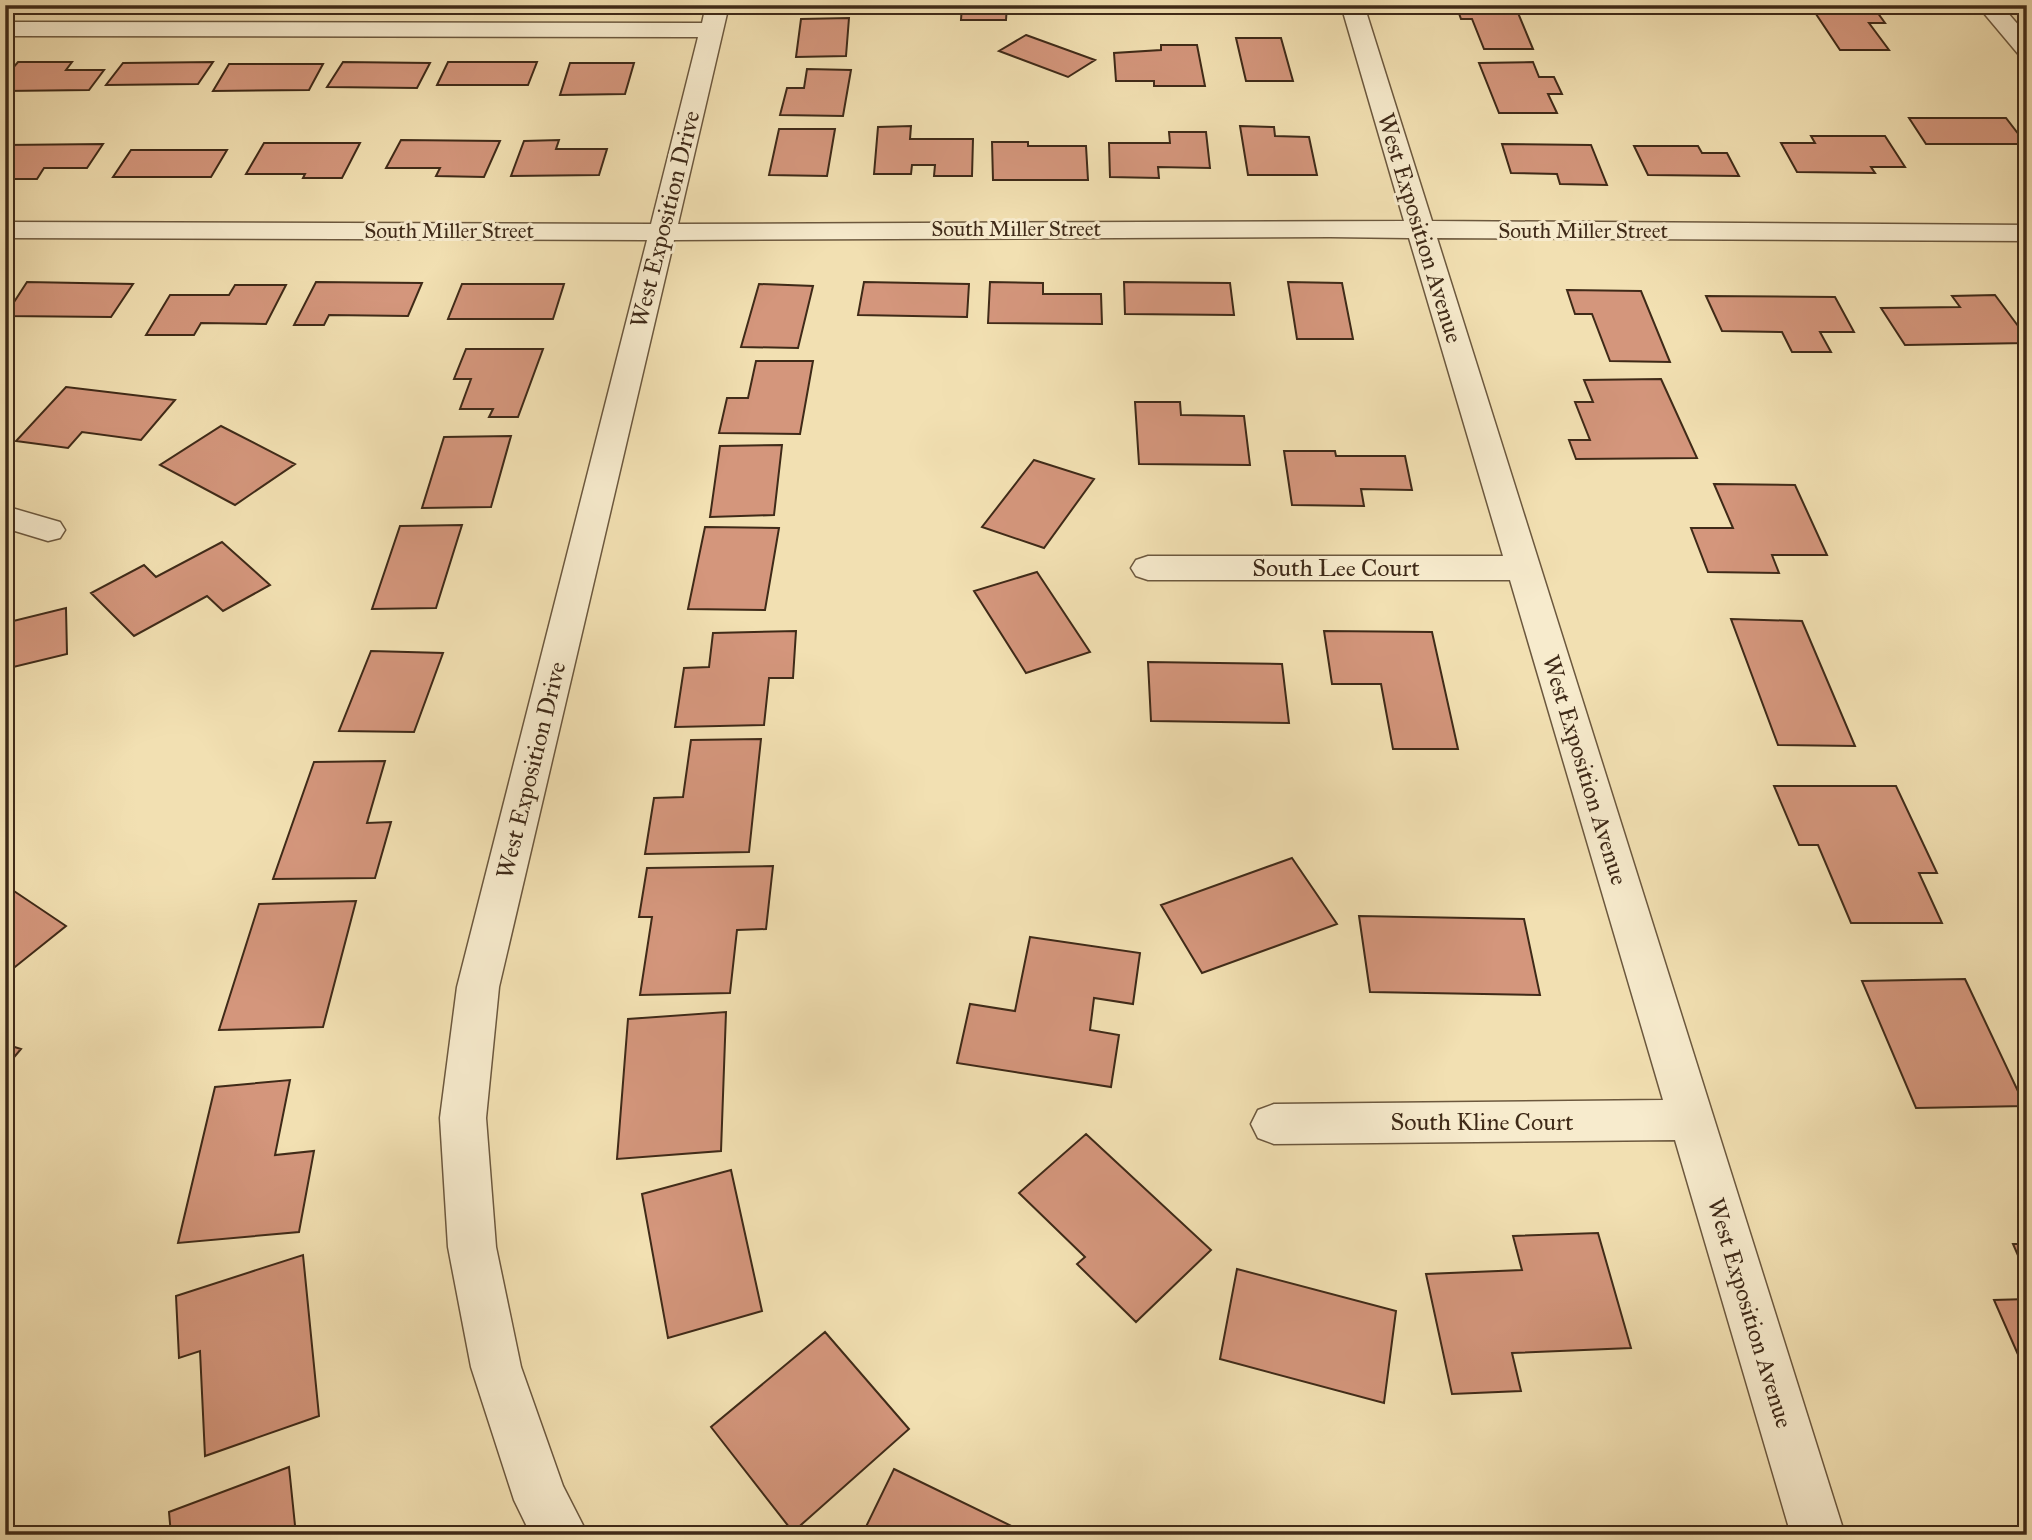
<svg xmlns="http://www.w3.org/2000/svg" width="2032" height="1540" font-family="'IM FELL Great Primer',serif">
  <rect width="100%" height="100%" fill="#f2e0b2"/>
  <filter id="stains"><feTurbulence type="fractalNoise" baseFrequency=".00286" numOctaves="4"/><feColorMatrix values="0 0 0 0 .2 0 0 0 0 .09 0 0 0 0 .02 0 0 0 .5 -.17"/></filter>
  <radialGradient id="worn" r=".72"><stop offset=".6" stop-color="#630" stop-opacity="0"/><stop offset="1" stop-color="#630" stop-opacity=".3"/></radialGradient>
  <!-- building -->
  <path fill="#d4967c" stroke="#3f2a18" stroke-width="2" d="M801,5H858L857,9H800Z
    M962,5H1007L1006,20H961Z
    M1456,5H1528L1532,13H1518L1533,49H1484L1472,19H1461Z
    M1810,5H1872L1885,23H1869L1889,50H1840Z
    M849,18L846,56L796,57L801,19Z
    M1026,35L1095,60L1068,77L999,51Z
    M1236,38H1281L1293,81H1246Z
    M1161,45H1197L1205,86H1154V81H1116L1114,53L1161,50Z
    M18,62H72L66,70H104L89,90L5,91V77Z
    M213,62L198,84L106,85L123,63Z
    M343,62L430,63L417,88L327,87Z
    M448,62H537L528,85H437Z
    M1533,62L1539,77H1554L1562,94H1548L1557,113H1499L1479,63Z
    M570,63H634L625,94L560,95Z
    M229,64H323L309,90L213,91Z
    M807,69L851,70L843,116L780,115L787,88H804Z
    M1909,118H2006L2026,144H1926Z
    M911,126L910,139H973L972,176H934L935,165H912L911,174H874L878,127Z
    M1240,126L1274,127L1275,136L1309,137L1317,175H1248Z
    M779,129H835L827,176L769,175Z
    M1169,132H1206L1210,168L1158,167L1159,178L1110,177L1109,143H1170Z
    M1811,136H1885L1905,167H1871L1875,173L1797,172L1781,143H1815Z
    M401,140L500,141L484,177L436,176L440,168H386Z
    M559,140L556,149H607L599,175L511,176L524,141Z
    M992,142H1028V146H1086L1088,180H993Z
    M264,143H360L342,178H303L305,174H246Z
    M103,144L87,168H44L37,179H5V145Z
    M1502,144L1591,145L1607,185L1560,184L1557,174L1511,173Z
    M1634,146H1698L1702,153H1727L1739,176L1648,175Z
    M131,150H227L211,177H113Z
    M27,282L133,284L111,317L5,316Z
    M316,282L422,283L408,316L329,315L324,325H294Z
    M864,282L969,284L967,317L858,315Z
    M990,282L1043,283V294H1101L1102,324L988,323Z
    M1124,282L1230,283L1234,315L1125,314Z
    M1288,282L1342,283L1353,339H1297Z
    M462,284H564L553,319H448Z
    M759,284L813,286L798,348L741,347Z
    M235,285H286L266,324L201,323L194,335H146L170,295H229Z
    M1567,290L1641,291L1670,362L1610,361L1592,314H1575Z
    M1995,295L2027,338V343L1905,345L1881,308L1960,307L1952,296Z
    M1706,296L1835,297L1854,332H1820L1831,352H1792L1782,332L1722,331Z
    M466,349H543L518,417H489L493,409H460L471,379H454Z
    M756,361H813L800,434L719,433L727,398H748Z
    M1661,379L1697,458L1576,459L1569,440H1590L1575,402H1593L1584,380Z
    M66,387L175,400L141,440L82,432L68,448L16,441Z
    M1135,402H1180L1181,415L1244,416L1250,465L1139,464Z
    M221,426L295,464L235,505L160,465Z
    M511,436L491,507L422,508L444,437Z
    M782,445L774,515L710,517L720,446Z
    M1284,451H1335L1336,456H1405L1412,490L1361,489L1364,506L1292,505Z
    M1034,460L1094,479L1044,548L982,527Z
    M1714,484L1795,485L1827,555H1772L1779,573L1708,572L1691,528H1733Z
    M462,525L436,608L372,609L400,526Z
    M705,527L779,528L765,610L688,609Z
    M222,542L270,585L223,611L207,596L134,636L91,593L144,565L156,577Z
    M1037,572L1090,652L1026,673L974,591Z
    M66,608L67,654L5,669V623Z
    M1731,619L1802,621L1855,746L1778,745Z
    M796,631L793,678H769L764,725L675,727L684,668L709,667L713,633Z
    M1324,631L1432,632L1458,749H1393L1381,684H1332Z
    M371,651L443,653L414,732L339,731Z
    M1148,662L1282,664L1289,723L1151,721Z
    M761,739L749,852L645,854L654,798L683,797L691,740Z
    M385,761L367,823L391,822L375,878L273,879L314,762Z
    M1774,786H1896L1937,873H1919L1942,923H1851L1818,845H1799Z
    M1292,858L1337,924L1202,973L1161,905Z
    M773,866L766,929L737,930L730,993L640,995L652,917H639L647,868Z
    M5,885L66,926L5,975Z
    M356,901L323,1027L219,1030L259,904Z
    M1359,916L1524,919L1540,995L1370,992Z
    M1030,937L1140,953L1133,1004L1094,998L1090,1030L1119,1035L1111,1087L957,1063L970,1004L1015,1011Z
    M1965,979L2025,1106L1916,1108L1862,981Z
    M726,1012L721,1151L617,1159L628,1019Z
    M5,1044L21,1049L5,1068Z
    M290,1080L275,1155L314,1151L299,1232L178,1243L215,1087Z
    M1086,1134L1211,1250L1136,1322L1077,1264L1085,1257L1019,1193Z
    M731,1170L762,1311L668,1338L642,1194Z
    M1598,1233L1631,1348L1512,1353L1521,1391L1452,1394L1426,1274L1522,1270L1513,1236Z
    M2013,1244H2027V1276Z
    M303,1255L319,1416L205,1456L200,1351L179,1358L176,1296Z
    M1237,1269L1396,1311L1384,1403L1220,1359Z
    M2027,1299V1375L1994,1300Z
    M825,1332L909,1429L793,1532L711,1427Z
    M289,1467L296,1535H171L169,1512Z
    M894,1469L1030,1535H862Z"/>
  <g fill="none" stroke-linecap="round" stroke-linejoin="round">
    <defs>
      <path id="minor" d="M706,5H729L678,224L1404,221L1341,5H1364L1432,221L2027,225V241L1437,238L1845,1535H1791L1675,1140L1274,1144L1258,1138L1251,1124L1258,1110L1274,1104L1663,1100L1510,580H1148L1136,576L1131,568L1136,560L1148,556H1503L1409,238L1330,237L674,240L499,987L486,1118L496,1247L521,1367L563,1486L588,1535H531L514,1500L471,1367L448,1247L440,1118L457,987L647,240L5,238V222L651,224L698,37L5,36V22L702,23Z
        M1071,5H1278L1275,10L1267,12L1082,13L1074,11Z
        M1977,5H2001L2027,35V57L2019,55Z
        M5,506L60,522L65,530L60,538L48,541L5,528Z"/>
    </defs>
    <!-- minor casing -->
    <use href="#minor" stroke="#6c583e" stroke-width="3"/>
    <!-- minor -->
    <use href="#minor" fill="#f7ebcd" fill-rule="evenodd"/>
  </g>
  <g text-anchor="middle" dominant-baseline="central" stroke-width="6" stroke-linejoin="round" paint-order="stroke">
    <!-- far-street labels -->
    <g font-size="21" fill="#3f2a18" stroke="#f7ebcd">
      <text x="1016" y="229">South Miller Street</text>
      <text x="449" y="231">South Miller Street</text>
      <text x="1583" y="231">South Miller Street</text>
    </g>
    <!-- street labels -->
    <g font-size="24" fill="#3f2a18" stroke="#f7ebcd">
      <text transform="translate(665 219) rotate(-76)">West Exposition Drive</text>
      <text transform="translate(1420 228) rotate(73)">West Exposition Avenue</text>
      <text x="1336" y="568">South Lee Court</text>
      <text transform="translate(531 770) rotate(-76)">West Exposition Drive</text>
      <text transform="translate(1585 770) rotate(73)">West Exposition Avenue</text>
      <text x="1482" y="1122">South Kline Court</text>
      <text transform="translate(1750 1313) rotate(73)">West Exposition Avenue</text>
    </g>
  </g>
  <!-- margin -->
  <rect width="2032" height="1540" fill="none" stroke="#f2e0b2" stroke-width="28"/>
  <rect x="7" y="7" width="2018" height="1526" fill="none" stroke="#3f2a18" stroke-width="3.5"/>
  <rect x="14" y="14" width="2004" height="1512" fill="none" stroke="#3f2a18" stroke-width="2"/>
  <rect width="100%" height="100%" filter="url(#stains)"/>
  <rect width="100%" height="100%" fill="url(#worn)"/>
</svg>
